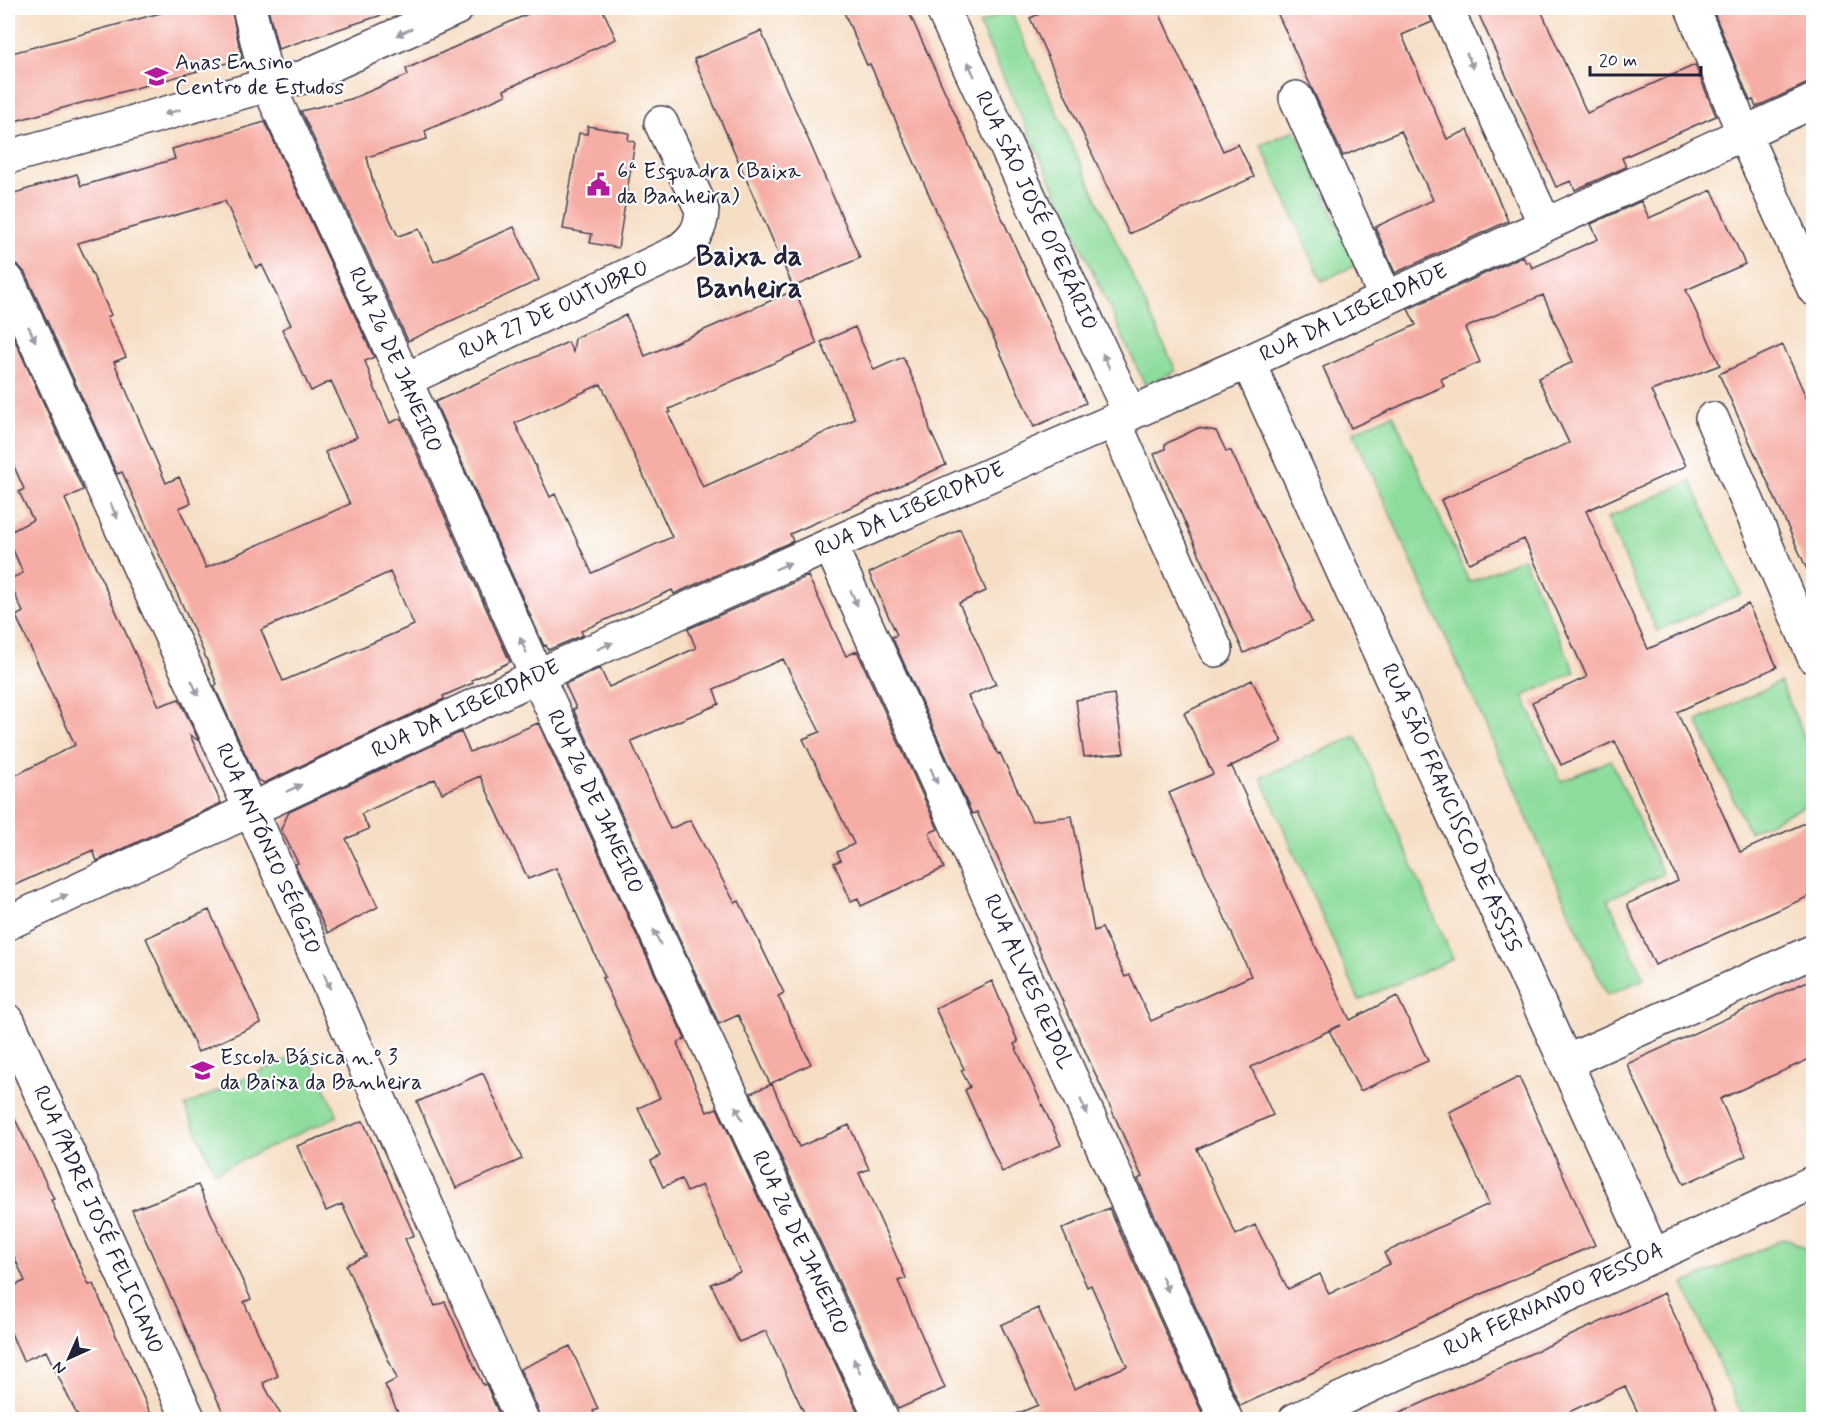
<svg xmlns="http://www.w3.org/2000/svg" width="1821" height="1427" font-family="Mynerve,sans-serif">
  <rect width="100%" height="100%" fill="#fff"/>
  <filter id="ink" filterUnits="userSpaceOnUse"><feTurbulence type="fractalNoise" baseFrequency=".0167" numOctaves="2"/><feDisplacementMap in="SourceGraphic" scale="12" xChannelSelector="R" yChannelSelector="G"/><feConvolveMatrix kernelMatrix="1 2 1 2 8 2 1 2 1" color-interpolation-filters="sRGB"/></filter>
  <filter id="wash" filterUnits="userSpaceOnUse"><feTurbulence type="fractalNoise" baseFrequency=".008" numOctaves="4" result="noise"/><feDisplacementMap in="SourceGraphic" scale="24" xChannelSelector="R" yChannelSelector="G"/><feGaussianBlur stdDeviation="1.35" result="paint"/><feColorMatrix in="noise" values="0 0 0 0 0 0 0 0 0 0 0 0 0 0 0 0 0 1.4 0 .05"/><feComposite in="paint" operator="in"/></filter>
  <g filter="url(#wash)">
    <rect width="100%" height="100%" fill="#f6dec5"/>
    <!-- green -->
    <path fill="#8ddc9b" stroke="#587f6b" stroke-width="1.5" d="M1010,10L1176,371L1145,385L979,24Z
      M1295,130L1356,265L1322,281L1261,145Z
      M1393,414L1469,582L1523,558L1575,672L1523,696L1561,781L1611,760L1663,874L1608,899L1644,979L1607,995L1353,432Z
      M1691,481L1741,594L1657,631L1607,518Z
      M1780,682L1813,756V802L1749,832L1697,721Z
      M1356,736L1453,959L1359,1000L1261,777Z
      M307,1050L338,1116L215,1172L185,1106Z
      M1784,1239H1788L1813,1252V1419H1744L1683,1284Z"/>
    <g id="blocks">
      <!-- building -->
      <path fill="#f6ada6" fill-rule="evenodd" d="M179,8H231L242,59L8,123V54Z
        M268,8H387L388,13L278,49Z
        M541,8H602L616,39L504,90L506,95L425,131L427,139L367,157L374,186L398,236L419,229L434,262L514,227L539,280L408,341L301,111L351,99L408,75L406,69Z
        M842,8H907L1086,403L1034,427L870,64L867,65Z
        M1053,8H1157L1223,151L1238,144L1254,177L1129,234L1030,18Z
        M1275,8H1427L1432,22L1402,35L1447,139L1468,130L1508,221L1395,273L1375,227L1433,200L1418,168L1401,131L1343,156Z
        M1476,8H1540L1587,113L1695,65L1716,116L1622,158L1626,167L1575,190L1571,181L1556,187Z
        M1712,8H1814V83L1806,84L1756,107L1753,100L1750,101Z
        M761,31L860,258L793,287L694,59Z
        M265,122L374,357L365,361L375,389L390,423L401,418L510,662L472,680L473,683L443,696L444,699L264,783L257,779L214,686L217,684L200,644L122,472L117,474L25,273L18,265L8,263V195L77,174L81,186L175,159L172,149ZM225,201L256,268L262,265L291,325L282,329L311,391L331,381L357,437L325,452L350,504L206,568L179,508L191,503L179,477L166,483L114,362L126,357L107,317L111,315L78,243ZM390,572L414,625L283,681L261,630Z
        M588,126L629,133L628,140L635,142L618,248L590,243L592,234L563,229L579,133L587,134Z
        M1712,190L1745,264L1686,290L1720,365L1651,391L1686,466L1586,511L1648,649L1748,604L1777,667L1677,712L1740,852L1814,819V894L1655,965L1627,904L1678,881L1615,741L1561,765L1532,702L1587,677L1524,539L1469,563L1441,500L1569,443L1538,378L1573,362L1543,295L1465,328L1480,362L1441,379L1444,386L1351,428L1323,367L1416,325L1408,309L1523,256L1526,263L1529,261L1532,268L1598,239L1591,224L1641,201L1649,218Z
        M795,290L817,344L669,409L671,412L668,413L703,487L855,419L821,342L855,327L874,370L903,357L924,404L930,430L946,465L790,534L793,541L674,594L672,590L581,631L583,635L548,650L546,645L544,646L435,402L568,342L573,352L575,338L626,315L645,356ZM601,384L672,537L592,573L555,494L550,497L515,423Z
        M8,325L83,490L65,499L159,706L179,699L199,741L190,735L221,803L97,861L93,850L8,888V779L75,745L16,616L23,612L8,580L23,573L8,538V533L33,520L19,492L24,489L8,453Z
        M1783,345L1814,415V585L1719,374Z
        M1198,428L1216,431L1226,451H1231L1312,622L1244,653L1154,454L1165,449V444Z
        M960,529L986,591L959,603L996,684L968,696L998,754L1000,753L1032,821L1072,816L1094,931L1102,928L1125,977L1130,975L1151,1021L1251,976L1169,793L1213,774L1184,713L1252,680L1282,742L1227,768L1232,767L1350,1020L1397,996L1428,1061L1360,1091L1329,1030L1341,1025L1251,1067L1273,1115L1197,1149L1236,1235L1255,1225L1288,1289L1320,1274L1329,1294L1390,1264L1384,1253L1489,1204L1449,1112L1519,1077L1595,1245L1521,1276L1240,1406L1138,1179L1142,1177L977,812L972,814L892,637L897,635L869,573Z
        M808,576L846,656L857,651L938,829L929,833L944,868L861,906L858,898L851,901L834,863L841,860L837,852L854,844L803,739L820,732L783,659L714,689L719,704L631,741L670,829L690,820L735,903L739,901L784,993L778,996L811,1064L770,1084L738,1015L719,1024L573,709L576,708L565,684L600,668L609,687L696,648L688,629Z
        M1114,694L1124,753L1084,757L1076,700Z
        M538,723L685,1039L677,1043L707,1112L717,1108L861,1419H807L766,1331L739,1342L711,1284L740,1272L702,1185L687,1192L681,1179L663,1187L651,1161L660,1156L638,1108L660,1098L602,978L605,977L556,868L528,879L480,776L442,793L435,779L361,814L369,829L346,839L378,907L328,933L312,901L295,864L298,863L281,829L289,812L461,732L470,752Z
        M209,910L261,1023L198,1052L146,938Z
        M1814,978V1057L1720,1099L1746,1156L1684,1184L1627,1064Z
        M992,981L1018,1042L1014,1044L1061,1145L1002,1172L965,1090L970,1087L961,1070L964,1069L935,1008Z
        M483,1073L522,1159L456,1188L417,1102Z
        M772,1084L799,1147L849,1125L869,1169L859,1173L906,1278L898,1281L945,1388L898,1409L751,1093Z
        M8,1105L54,1199L51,1200L89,1285L93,1284L153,1419H79L46,1351L23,1361L8,1326V1288L25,1281L8,1243Z
        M363,1121L414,1235L405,1239L435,1306L445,1302L483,1385L486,1384L501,1419H401L385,1385L397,1379L346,1265L366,1256L342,1204L326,1211L297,1146Z
        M198,1185L251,1299L244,1302L278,1376L263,1383L283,1419H226L132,1210Z
        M1109,1208L1205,1419H1004L1038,1405L1001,1325L1038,1308L1074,1389L1127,1366L1091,1285L1087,1287L1062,1229Z
        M1664,1293L1693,1354L1719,1419H1641L1625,1386L1554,1419H1387Z
        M570,1346L598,1409L593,1411L596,1419H540L539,1412L520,1369Z"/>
    </g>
  </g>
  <g filter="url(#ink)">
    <use href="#blocks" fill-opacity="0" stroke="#423e50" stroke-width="1.5"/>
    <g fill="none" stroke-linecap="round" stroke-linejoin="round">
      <defs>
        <path id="street" d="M249,8L268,85L405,380L537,676L882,1420
          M942,8L1130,414
          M1446,8L1545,224
          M1692,8L1743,132L1814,289
          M1296,98L1386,298
          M8,157L268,85L304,77L457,8
          M8,281L250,808L522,1420
          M1248,362L1653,1255
          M405,380L677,252C693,240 701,231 702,210L661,123
          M1712,419L1814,657
          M1114,421L1216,650
          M830,545L1226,1420
          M8,923L537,676L830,545L1248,362L1814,101
          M8,1021L189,1420
          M1566,1062L1814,951
          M1295,1420L1814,1182"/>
      </defs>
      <!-- street casing -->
      <use href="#street" stroke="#423e50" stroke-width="36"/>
      <!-- street -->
      <use href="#street" stroke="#fff" stroke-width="33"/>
    </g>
    <!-- one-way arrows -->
    <defs><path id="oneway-solid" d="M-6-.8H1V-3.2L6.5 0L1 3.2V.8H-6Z" transform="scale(1.5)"/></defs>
    <g fill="#9c9ca7">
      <use href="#oneway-solid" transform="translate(404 32) rotate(156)"/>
      <use href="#oneway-solid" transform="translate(1470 61) rotate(66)"/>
      <use href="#oneway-solid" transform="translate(971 69) rotate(-115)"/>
      <use href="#oneway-solid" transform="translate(172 112) rotate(164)"/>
      <use href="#oneway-solid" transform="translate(32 334) rotate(65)"/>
      <use href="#oneway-solid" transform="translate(1106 361) rotate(-115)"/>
      <use href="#oneway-solid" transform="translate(114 511) rotate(65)"/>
      <use href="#oneway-solid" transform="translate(783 566) rotate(-24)"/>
      <use href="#oneway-solid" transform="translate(854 598) rotate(66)"/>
      <use href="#oneway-solid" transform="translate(523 645) rotate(-114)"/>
      <use href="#oneway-solid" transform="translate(605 646) rotate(-24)"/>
      <use href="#oneway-solid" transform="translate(195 688) rotate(65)"/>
      <use href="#oneway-solid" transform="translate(934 776) rotate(66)"/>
      <use href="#oneway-solid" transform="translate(294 788) rotate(-25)"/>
      <use href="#oneway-solid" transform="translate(60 898) rotate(-25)"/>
      <use href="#oneway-solid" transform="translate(657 937) rotate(-115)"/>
      <use href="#oneway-solid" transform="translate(327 981) rotate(66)"/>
      <use href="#oneway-solid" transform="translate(1084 1107) rotate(66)"/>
      <use href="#oneway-solid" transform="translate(739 1113) rotate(-115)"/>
      <use href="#oneway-solid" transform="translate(1165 1284) rotate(66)"/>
      <use href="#oneway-solid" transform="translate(857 1366) rotate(-115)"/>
    </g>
  </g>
  <!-- icons -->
  <defs>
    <symbol id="school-bare" viewBox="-9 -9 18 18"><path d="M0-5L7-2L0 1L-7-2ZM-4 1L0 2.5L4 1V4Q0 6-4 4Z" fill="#b5179e" stroke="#fff" stroke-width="2.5" paint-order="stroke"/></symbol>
    <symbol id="civic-bare" viewBox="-9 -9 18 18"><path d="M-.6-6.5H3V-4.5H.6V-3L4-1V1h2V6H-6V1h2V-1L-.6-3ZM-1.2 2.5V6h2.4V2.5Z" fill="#b5179e" stroke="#fff" stroke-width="2.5" paint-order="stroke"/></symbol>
  </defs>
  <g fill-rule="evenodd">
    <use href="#school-bare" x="140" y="60" width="33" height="33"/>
    <use href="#civic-bare" x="582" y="168" width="33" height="33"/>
    <use href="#school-bare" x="186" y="1054" width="33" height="33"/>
  </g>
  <g text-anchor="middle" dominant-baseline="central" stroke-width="4.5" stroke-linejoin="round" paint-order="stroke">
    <!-- poi labels -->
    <g font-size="22" fill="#22223b" stroke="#fff" text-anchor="start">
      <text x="175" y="63">Anas Ensino<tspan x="175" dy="25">Centro de Estudos</tspan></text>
      <text x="617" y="172">6ª Esquadra (Baixa<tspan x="617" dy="25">da Banheira)</tspan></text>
      <text x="220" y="1058">Escola Básica n.º 3<tspan x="220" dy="25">da Baixa da Banheira</tspan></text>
    </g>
    <!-- street labels -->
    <g font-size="22" fill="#22223b" stroke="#fff">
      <text transform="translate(1036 211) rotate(65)">RUA SÃO JOSÉ OPERÁRIO</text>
      <text transform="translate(554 310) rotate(-25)">RUA 27 DE OUTUBRO</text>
      <text transform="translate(1354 313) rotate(-25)">RUA DA LIBERDADE</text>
      <text transform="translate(395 360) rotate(66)">RUA 26 DE JANEIRO</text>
      <text transform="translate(910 510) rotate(-24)">RUA DA LIBERDADE</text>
      <text transform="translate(466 709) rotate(-25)">RUA DA LIBERDADE</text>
      <text transform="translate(595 802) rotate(65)">RUA 26 DE JANEIRO</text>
      <text transform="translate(1451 808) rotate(66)">RUA SÃO FRANCISCO DE ASSIS</text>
      <text transform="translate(268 849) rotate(66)">RUA ANTÓNIO SÉRGIO</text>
      <text transform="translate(1028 982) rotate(66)">RUA ALVES REDOL</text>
      <text transform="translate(98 1220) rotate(66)">RUA PADRE JOSÉ FELICIANO</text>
      <text transform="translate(800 1243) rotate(65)">RUA 26 DE JANEIRO</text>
      <text transform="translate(1554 1300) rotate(-25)">RUA FERNANDO PESSOA</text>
    </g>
    <!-- district labels -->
    <g font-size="28" font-weight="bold" fill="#22223b" stroke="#fff">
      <text x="749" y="257">Baixa da<tspan x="749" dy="32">Banheira</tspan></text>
    </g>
  </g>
  <!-- margin -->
  <rect width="1821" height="1427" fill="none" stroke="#fff" stroke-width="30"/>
  <!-- north arrow -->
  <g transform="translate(69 1358) rotate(225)" stroke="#ffffff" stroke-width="4.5" paint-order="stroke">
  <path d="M0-4.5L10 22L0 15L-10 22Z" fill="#22223b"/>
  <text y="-9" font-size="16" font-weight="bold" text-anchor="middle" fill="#22223b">N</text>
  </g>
  <!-- scale -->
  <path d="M1590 66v9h111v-9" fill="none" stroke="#22223b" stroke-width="3"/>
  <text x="1599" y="66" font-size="18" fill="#22223b" stroke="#ffffff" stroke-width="4.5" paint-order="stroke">20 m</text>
</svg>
